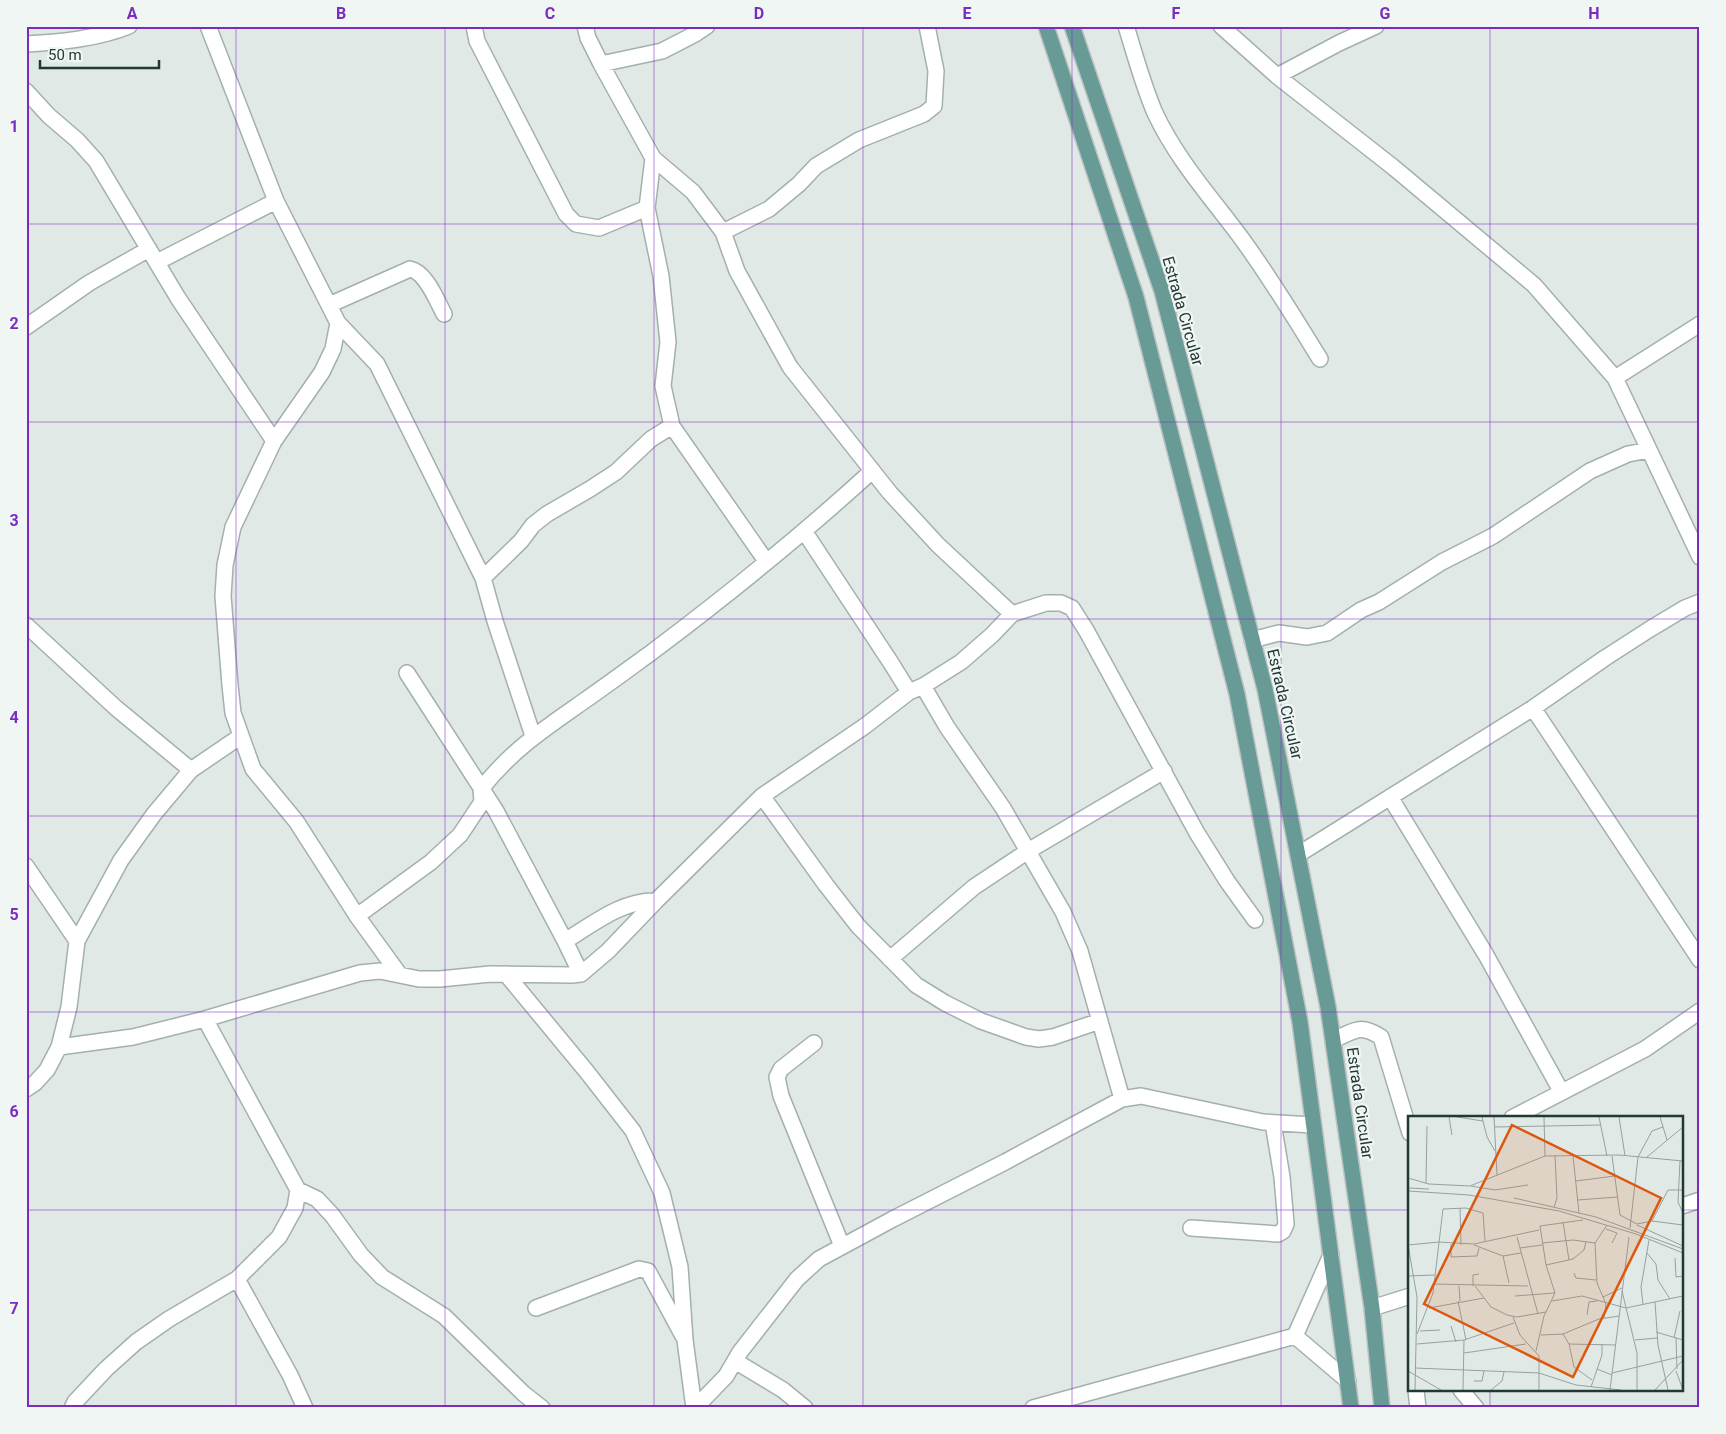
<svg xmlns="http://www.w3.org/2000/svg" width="1726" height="1434" font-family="Roboto,sans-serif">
  <rect width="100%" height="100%" fill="#e0e9e6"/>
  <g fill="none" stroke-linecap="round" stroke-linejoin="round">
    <defs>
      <path id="minor" d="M208,26L276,201L338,323L377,364L483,578L495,621L533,736
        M474,26L477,41L566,214L576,224L599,228L647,208
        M585,26L588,38L601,64L653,158L693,192L723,232L737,271L790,367L890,493L938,545L1012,614
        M1126,26C1135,55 1143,85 1155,113C1176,158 1209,195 1239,235C1268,274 1294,317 1320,359
        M1221,26L1277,76L1393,167L1534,285L1615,378L1700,557
        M26,44C60,42 97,39 129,26
        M601,64L662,51L695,34L707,26
        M1277,76L1339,43L1376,26
        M26,91L49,116L77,140L96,161L178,298L274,441
        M653,158L647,208L661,276L668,342L663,386L672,426L766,561
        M723,232L769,209L799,184L816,166L859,140L924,114L934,106L936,71L927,26
        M157,262L276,201
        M329,305L410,269C426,272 437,301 444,314
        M338,323L333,349L322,372L274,441L233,527L225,565L223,596L230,685L233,713L253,769L296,821L357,916L399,974
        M26,327L89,283L149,249
        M1615,378L1700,324
        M804,531L891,663L909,692
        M483,578L521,541L533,525L547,514L590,489L616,472L651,439L672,426
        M26,625L116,708L191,770
        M1252,640L1279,633L1307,637L1327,633L1361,610L1379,602L1442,562L1493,536L1590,471L1628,454L1649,450
        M407,673L496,811L565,941L581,974
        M923,686L947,727L1003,808L1063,912L1080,951L1122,1099
        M1533,708L1700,960
        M762,796L826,885L858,926L916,985L945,1003L981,1021L1026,1037L1039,1039L1053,1037L1100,1021
        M1390,797L1486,955L1561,1091
        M1299,854L1533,708L1605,658L1650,629L1685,608L1700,602
        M26,866L77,941
        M357,916L431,862L460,835L482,802L481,789C512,750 544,729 584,701C607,685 630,668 652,652C728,595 802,535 872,471
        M565,941C593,924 622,900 656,901
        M890,959L974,887L1028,851L1164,771
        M506,974L587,1072L633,1131L662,1193L680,1267L685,1340L694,1408
        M205,1019L298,1190L317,1199L332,1215L361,1255L382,1277L444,1316L524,1394L542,1408
        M1333,1040C1355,1031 1359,1023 1381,1037L1410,1133
        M814,1043L781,1069L777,1077L781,1096L842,1246
        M59,1047L133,1037L205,1019L360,973L380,971L419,979H440L490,974L572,975L581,974L608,951L656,901L762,796L865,726L909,692L923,686L961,662L992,635L1012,614L1046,603H1061L1072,608L1086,630L1197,833L1227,881L1255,920
        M26,1089L35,1083L47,1070L59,1047L69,1007L77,941L121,860L154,814L191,770L241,736
        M1512,1118L1645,1049L1700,1011
        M1682,1206L1700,1200
        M1191,1228L1278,1234L1283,1231L1286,1224L1282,1177L1273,1123
        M237,1279L290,1375L305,1408
        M536,1308L639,1269L648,1271L683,1336
        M1372,1308L1410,1296
        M1295,1336L1331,1255
        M1295,1336L1348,1381
        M735,1361L783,1390L805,1408
        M1416,1390L1418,1408
        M1461,1390L1476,1408
        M72,1408L75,1402L106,1369L136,1342L169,1319L237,1279L279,1237L295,1208L298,1190
        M695,1408L726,1376L740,1352L797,1279L819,1259L893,1219L1005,1162L1122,1099L1141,1096L1263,1122L1313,1125
        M1033,1408L1295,1336"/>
      <path id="major" d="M1046,26L1136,297L1237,694L1300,1022L1351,1408
        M1072,26L1162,291L1265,689L1328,1007L1372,1308L1382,1408"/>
    </defs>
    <!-- minor casing -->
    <use href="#minor" stroke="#a3b0ad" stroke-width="18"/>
    <!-- major casing -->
    <use href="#major" stroke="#bdc3c2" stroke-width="18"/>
    <!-- minor -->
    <use href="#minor" stroke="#fff" stroke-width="15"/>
    <!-- major -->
    <use href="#major" stroke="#689b96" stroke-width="15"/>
  </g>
  <!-- grid -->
  <path fill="none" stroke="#7b2cbf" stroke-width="1" stroke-opacity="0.55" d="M236,26V1408M445,26V1408M654,26V1408M863,26V1408M1072,26V1408M1281,26V1408M1490,26V1118M26,224H1700M26,422H1700M26,619H1700M26,816H1700M26,1012H1700M26,1210H1410M1682,1210H1700M1490,1390V1408"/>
  <g text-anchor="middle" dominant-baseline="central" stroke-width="4.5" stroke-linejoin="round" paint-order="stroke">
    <!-- street labels -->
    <g font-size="16" fill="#223835" stroke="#f0f6f4">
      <text transform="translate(1183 311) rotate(74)">Estrada Circular</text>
      <text transform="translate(1285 704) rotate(77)">Estrada Circular</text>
      <text transform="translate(1360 1103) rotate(82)">Estrada Circular</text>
    </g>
  </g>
  <!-- overview -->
  <g transform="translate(1408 1116)">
    <rect width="275" height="275" fill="#e0e9e6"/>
    <path fill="none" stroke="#94a29f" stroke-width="1" d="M41,1L44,19M49,1L75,5M74,1L79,21L87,35M86,1L89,59M136,1L137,40M191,1L199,40M211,1L217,40M252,1L259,24M86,11L192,9M165,40L171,97M204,40L212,99L229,108L244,105L275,109M239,41L275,11M272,45L270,86L275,97M0,62L21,68L62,70L137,40L211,39L275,45M168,65L207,60M18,67L19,10M63,70L87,74L120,69M1,72L21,73M0,75L61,79L151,95L228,118L275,137M106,82L188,101L275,133M170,84L209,81M146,91L149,82L147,40M52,92L53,129M244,105L260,74H275M155,106L161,144M229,109L275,130M222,112L230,41L244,15L255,11M198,113L209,117L204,127M109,121L130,198M134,127L165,124L187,127M43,128V141L69,140L71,132M0,129L9,181L7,274M0,129L31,126L66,128L131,114M66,129L95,140L113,137M112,132L134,129M239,137L248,148L250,164L262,183M95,140L101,167M267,142L268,161L275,160M138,149L165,143L176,134L178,126M166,157L168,162L188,164M0,160L27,159M26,168L120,170M51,170L52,185M65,170V159L71,158M67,170L83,191L99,199L109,201L138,196M214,175L229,237V274M107,180L147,177M195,181L214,172M50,185L58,224M144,185L174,180L218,192L275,180M247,186L250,229L260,274M235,188L233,171L241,124M21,192L76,182M179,199L181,186L189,185M105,201L112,219L131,240V274M196,202L198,188L189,167L187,127L199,109M43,210L48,226M12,215L32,214M248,216L275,224M9,218L25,177L35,93L58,92L75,97L77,125M155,218L161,228L166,251L184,264M133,219L155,218L191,203L211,200M266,222L272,195M268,222L269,253M227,224L249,222M9,228L56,224L106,207M161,228L208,229M128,235L136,200L147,177L138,149L132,110L175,104M56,237L118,228M7,252L131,257L168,269L213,274M189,253L204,259M0,255L33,274M268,255L275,274M204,257L275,240M66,265H74L76,255M183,271L194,239V228M55,274L56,224M83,274L94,265L96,256M202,274L221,121M247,274L275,244"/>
    <path fill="#de570e" fill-opacity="0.15" stroke="#de570e" stroke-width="2.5" d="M104,9L253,82L165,261L16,188Z"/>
    <rect width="275" height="275" fill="none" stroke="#223835" stroke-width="2.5"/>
  </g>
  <!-- border -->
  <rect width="1726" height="1434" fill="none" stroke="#f0f6f4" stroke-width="55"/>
  <!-- scale -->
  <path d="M40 60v8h119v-8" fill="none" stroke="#223835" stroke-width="2.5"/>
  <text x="48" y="60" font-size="15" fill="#223835" stroke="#f0f6f4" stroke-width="4" paint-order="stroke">50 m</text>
  <rect x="28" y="28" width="1670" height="1378" fill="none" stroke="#7b2cbf" stroke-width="2"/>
  <g font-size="16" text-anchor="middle" font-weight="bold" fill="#7b2cbf">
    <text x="132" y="19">A</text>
    <text x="341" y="19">B</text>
    <text x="550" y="19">C</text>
    <text x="759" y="19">D</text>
    <text x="967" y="19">E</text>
    <text x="1176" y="19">F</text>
    <text x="1385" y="19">G</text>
    <text x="1594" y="19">H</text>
    <text x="14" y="132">1</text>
    <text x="14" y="329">2</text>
    <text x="14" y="526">3</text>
    <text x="14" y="723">4</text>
    <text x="14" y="920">5</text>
    <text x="14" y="1117">6</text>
    <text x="14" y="1314">7</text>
  </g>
</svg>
